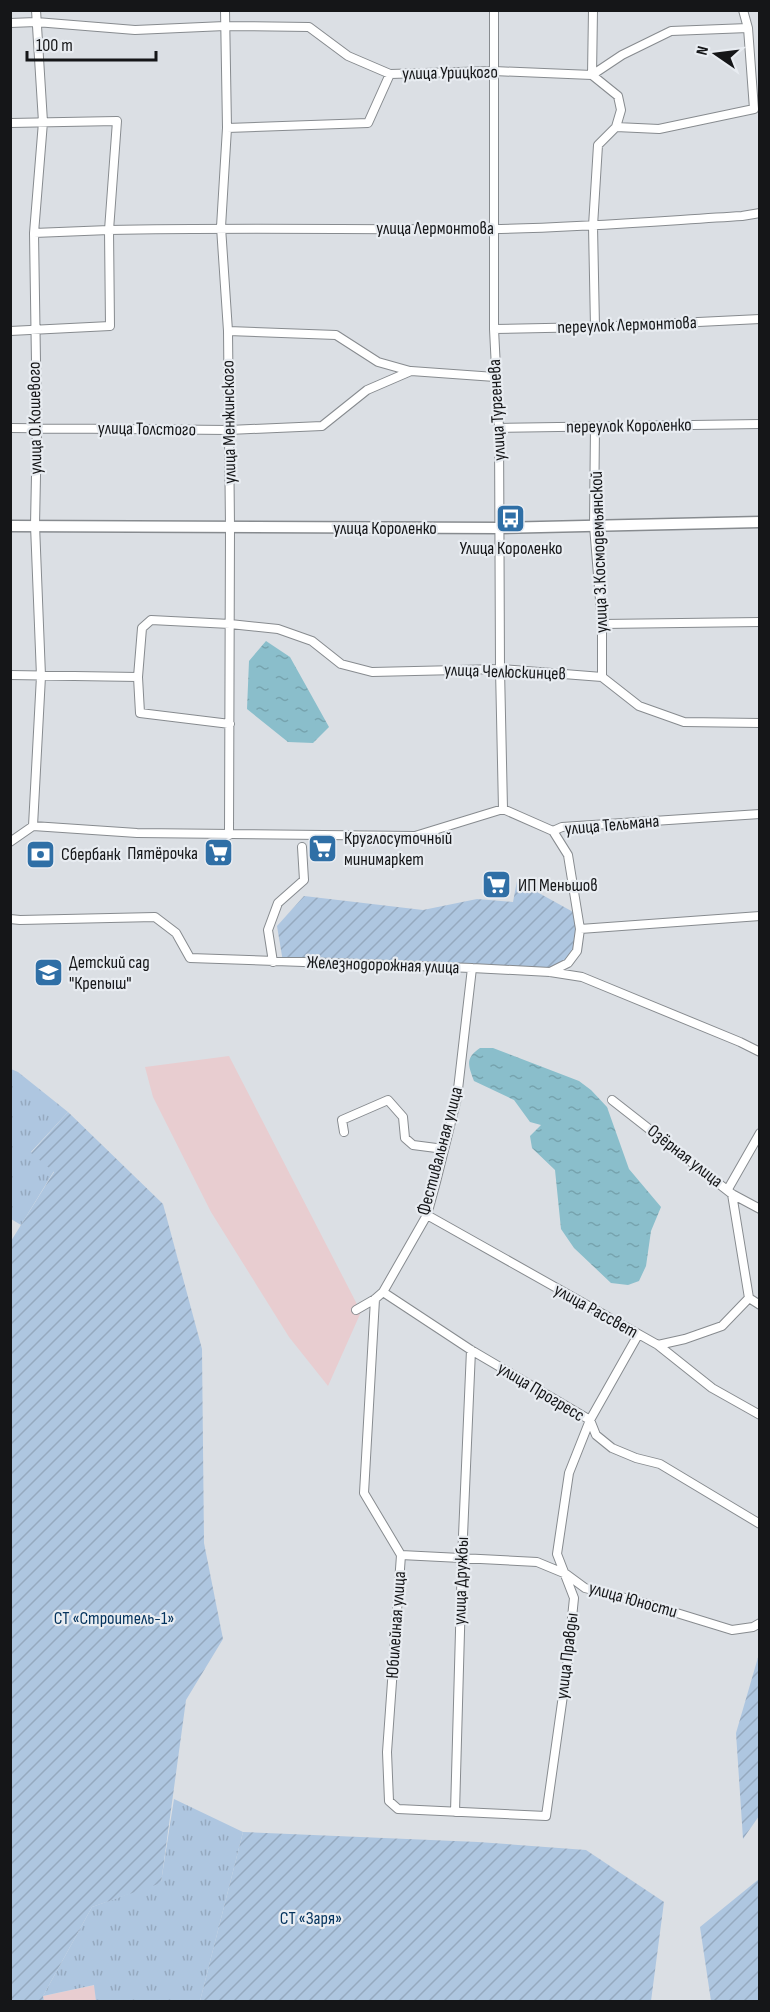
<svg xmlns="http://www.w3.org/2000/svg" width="770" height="2012" font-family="'Sofia Sans Condensed',sans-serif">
  <defs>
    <pattern id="grass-tufts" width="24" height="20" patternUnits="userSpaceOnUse" patternTransform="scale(1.5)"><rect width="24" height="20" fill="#aec6e0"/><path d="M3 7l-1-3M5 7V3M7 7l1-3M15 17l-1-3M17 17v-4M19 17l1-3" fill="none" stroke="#95a9bf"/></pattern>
    <pattern id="garden-furrows" width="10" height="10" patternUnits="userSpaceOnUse" patternTransform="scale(1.5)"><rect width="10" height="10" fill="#aec6e0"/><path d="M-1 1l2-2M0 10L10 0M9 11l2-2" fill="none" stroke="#95a9bf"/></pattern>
    <pattern id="water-ripples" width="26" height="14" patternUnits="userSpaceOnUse" patternTransform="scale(1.5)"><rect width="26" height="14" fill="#8abecb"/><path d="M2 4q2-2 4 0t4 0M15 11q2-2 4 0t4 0" fill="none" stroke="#76a3ae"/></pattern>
  </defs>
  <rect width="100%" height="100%" fill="#dbdfe4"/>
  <!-- industrial -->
  <path fill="#e8cdd0" d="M229,1056L361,1312L328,1386L289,1337L211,1212L153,1097L145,1067Z
    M95,1985L96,2001H44L43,1996Z"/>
  <!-- grass -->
  <path fill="url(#grass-tufts)" d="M11,1069L18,1072L68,1112L31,1152L54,1171L21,1225L11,1219Z
    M174,1799L243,1832L200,2001H96L94,1985L43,1996L92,1907L161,1882Z"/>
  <!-- garden -->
  <path fill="url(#garden-furrows)" d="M517,881L575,913V939L573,954L550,972L283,962L277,926L304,896L423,910L477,899L513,902Z
    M68,1112L163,1204L202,1349L204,1543L223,1639L186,1700L161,1883L92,1907L43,1996L44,2001H11V1241L54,1172L31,1153Z
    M759,1654V1816L743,1839L736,1733Z
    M243,1832L478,1842L586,1850L664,1902L651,2001H200Z
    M759,1879V2001H711L700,1927Z"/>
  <!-- water -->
  <path fill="url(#water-ripples)" d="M266,641L290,657L329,727L313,743L288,742L247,709L249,661Z
    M480,1048H493L579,1081L591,1090L607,1107L629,1169L661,1207L651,1231L646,1266L639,1281L628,1285L611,1283L574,1248L561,1229L555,1170L532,1148L530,1136L541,1125L530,1122L514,1100L474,1081C468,1065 465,1058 480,1048Z"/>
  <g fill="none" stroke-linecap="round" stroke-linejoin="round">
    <defs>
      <path id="minor" d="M225,10L227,128L221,227L228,331L230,527L229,835
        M494,10V329L499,428L500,669L503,809
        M593,10L592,75L618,96L621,110L616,127L598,145L593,226L595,327
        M10,23L36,22L135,30L225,26L309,27L348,56L390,74L494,71L592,75L622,55L671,31L748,28
        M10,123L117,121L109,230L34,233
        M616,127L659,129L754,109L748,28L743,10
        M227,128L368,123L390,74
        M494,329L595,327L760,319
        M10,331L110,326L109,230C237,227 364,230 492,229C575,228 659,221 742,216L760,213
        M228,331L336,335L378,362L410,371
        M595,426L594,526L602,624V677
        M10,428L229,430L322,426L367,390L411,371L495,377
        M499,428L760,424
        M602,624L760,622
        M10,675L138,677L140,713L230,724
        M138,677L142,628L151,620L230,624L278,629L312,641L341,664L372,672L500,669L602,677
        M602,677L639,706L684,722L760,723
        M33,826L41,676L35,525L37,427L34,233L43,122L36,10
        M10,842L33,826L137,833L415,836L503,809L553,831L562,827L760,814
        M10,919L20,920L155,917L176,933L190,958L472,968L550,972L582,977L740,1042L760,1052
        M580,929L760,916
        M273,962L268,930L278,903L304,880L302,847
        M550,972L568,963L577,951L580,929L568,855L553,831
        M612,1100L732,1194L760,1209
        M344,1132L342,1120L388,1100L403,1117L405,1138L413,1145L444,1149
        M728,1189L760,1133
        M427,1215L658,1345L712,1388L760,1415
        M383,1292L471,1350L590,1420L596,1435L612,1448L636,1458L660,1464L760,1524
        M749,1298L760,1305
        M375,1299L364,1493L401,1555L387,1752L389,1801L398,1809L546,1816L567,1667L574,1598L557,1554L569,1473L590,1420L638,1335
        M356,1310L375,1299L383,1292L427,1215L436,1182L457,1098L472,968
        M658,1345L685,1339L722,1326L749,1298L732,1194
        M401,1555L537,1562L566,1574L585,1588L641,1602L732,1630L753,1627L760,1623
        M455,1812L462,1559L471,1350"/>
      <path id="tertiary" d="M10,526L501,528L760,522"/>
    </defs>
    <!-- minor casing -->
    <use href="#minor" stroke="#878b8f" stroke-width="10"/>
    <!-- tertiary casing -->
    <use href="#tertiary" stroke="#878b8f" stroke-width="13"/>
    <!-- minor -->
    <use href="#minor" stroke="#fff" stroke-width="8"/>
    <!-- tertiary -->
    <use href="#tertiary" stroke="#fff" stroke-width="10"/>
  </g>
  <!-- icons -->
  <defs>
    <symbol id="bus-square" viewBox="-11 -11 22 22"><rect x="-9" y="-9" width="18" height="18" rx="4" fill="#2f6fa6" stroke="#e8ecf1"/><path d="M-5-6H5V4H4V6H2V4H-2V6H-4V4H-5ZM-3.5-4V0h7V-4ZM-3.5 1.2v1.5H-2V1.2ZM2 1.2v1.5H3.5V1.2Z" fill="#fff"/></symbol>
    <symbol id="supermarket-square" viewBox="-11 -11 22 22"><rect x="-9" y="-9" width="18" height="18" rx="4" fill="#2f6fa6" stroke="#e8ecf1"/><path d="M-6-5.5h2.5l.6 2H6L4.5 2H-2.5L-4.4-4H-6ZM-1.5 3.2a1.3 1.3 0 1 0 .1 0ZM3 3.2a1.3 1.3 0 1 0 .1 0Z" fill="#fff"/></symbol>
    <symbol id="bank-square" viewBox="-11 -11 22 22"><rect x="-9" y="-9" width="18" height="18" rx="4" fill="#2f6fa6" stroke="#e8ecf1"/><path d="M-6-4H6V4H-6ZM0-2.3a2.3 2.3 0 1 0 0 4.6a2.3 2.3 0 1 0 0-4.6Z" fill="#fff"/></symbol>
    <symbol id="school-square" viewBox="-11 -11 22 22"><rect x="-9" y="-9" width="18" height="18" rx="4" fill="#2f6fa6" stroke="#e8ecf1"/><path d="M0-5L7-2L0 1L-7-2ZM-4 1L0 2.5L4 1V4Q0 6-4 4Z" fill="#fff"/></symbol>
  </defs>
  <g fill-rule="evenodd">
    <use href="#bus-square" x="494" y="502" width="33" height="33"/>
    <use href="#supermarket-square" x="306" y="832" width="33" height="33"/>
    <use href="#supermarket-square" x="202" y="836" width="33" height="33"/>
    <use href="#bank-square" x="24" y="838" width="33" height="33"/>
    <use href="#supermarket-square" x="480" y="868" width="33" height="33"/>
    <use href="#school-square" x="32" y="956" width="33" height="33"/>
  </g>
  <g text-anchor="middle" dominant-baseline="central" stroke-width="4.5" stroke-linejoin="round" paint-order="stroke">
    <!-- street labels -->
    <g font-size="18" fill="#151618" stroke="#e8ecf1">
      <text transform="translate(450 73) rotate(-1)">улица Урицкого</text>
      <text x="435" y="228">улица Лермонтова</text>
      <text transform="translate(627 325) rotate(-2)">переулок Лермонтова</text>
      <text transform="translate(497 410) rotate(-93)">улица Тургенева</text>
      <text transform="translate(35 418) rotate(-91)">улица О.Кошевого</text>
      <text transform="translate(229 422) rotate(-91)">улица Менжинского</text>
      <text transform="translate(629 426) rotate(-1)">переулок Короленко</text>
      <text transform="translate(147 429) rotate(1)">улица Толстого</text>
      <text x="385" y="528">улица Короленко</text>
      <text transform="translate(599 552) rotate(-92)">улица З.Космодемьянской</text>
      <text transform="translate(505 672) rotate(2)">улица Челюскинцев</text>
      <text transform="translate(612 825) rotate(-5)">улица Тельмана</text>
      <text transform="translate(383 965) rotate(2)">Железнодорожная улица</text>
      <text transform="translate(440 1151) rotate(-75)">Фестивальная улица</text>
      <text transform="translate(685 1156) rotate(38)">Озёрная улица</text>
      <text transform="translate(596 1311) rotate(29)">улица Рассвет</text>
      <text transform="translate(541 1392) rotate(31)">улица Прогресс</text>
      <text transform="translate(461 1581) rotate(-88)">улица Дружбы</text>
      <text transform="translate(633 1600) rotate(16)">улица Юности</text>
      <text transform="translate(396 1625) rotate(-86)">Юбилейная улица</text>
      <text transform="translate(567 1656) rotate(-83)">улица Правды</text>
    </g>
    <!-- poi labels -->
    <g font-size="18" fill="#151618" stroke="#e8ecf1" text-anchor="start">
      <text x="511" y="548" text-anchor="middle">Улица Короленко</text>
      <text x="344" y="838">Круглосуточный<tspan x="344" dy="21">минимаркет</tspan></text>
      <text x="198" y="853" text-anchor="end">Пятёрочка</text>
      <text x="61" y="854">Сбербанк</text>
      <text x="518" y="885">ИП Меньшов</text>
      <text x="69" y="962">Детский сад<tspan x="69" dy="21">"Крепыш"</tspan></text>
    </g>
    <!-- park labels -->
    <g font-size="18" fill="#04335d" stroke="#e8ecf1">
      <text x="114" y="1618">СТ «Строитель-1»</text>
      <text x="311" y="1918">СТ «Заря»</text>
    </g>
  </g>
  <!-- border -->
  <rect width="770" height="2012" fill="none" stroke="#151618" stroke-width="24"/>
  <!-- north arrow -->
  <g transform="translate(716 54) rotate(284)" stroke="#e8ecf1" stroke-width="4.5" paint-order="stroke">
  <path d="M0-4.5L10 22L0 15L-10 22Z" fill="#151618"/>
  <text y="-9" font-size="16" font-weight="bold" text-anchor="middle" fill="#151618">N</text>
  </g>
  <!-- scale -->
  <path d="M27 51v9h129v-9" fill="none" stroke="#151618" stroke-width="3"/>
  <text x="36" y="51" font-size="18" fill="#151618" stroke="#e8ecf1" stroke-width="4.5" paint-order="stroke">100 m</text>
</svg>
